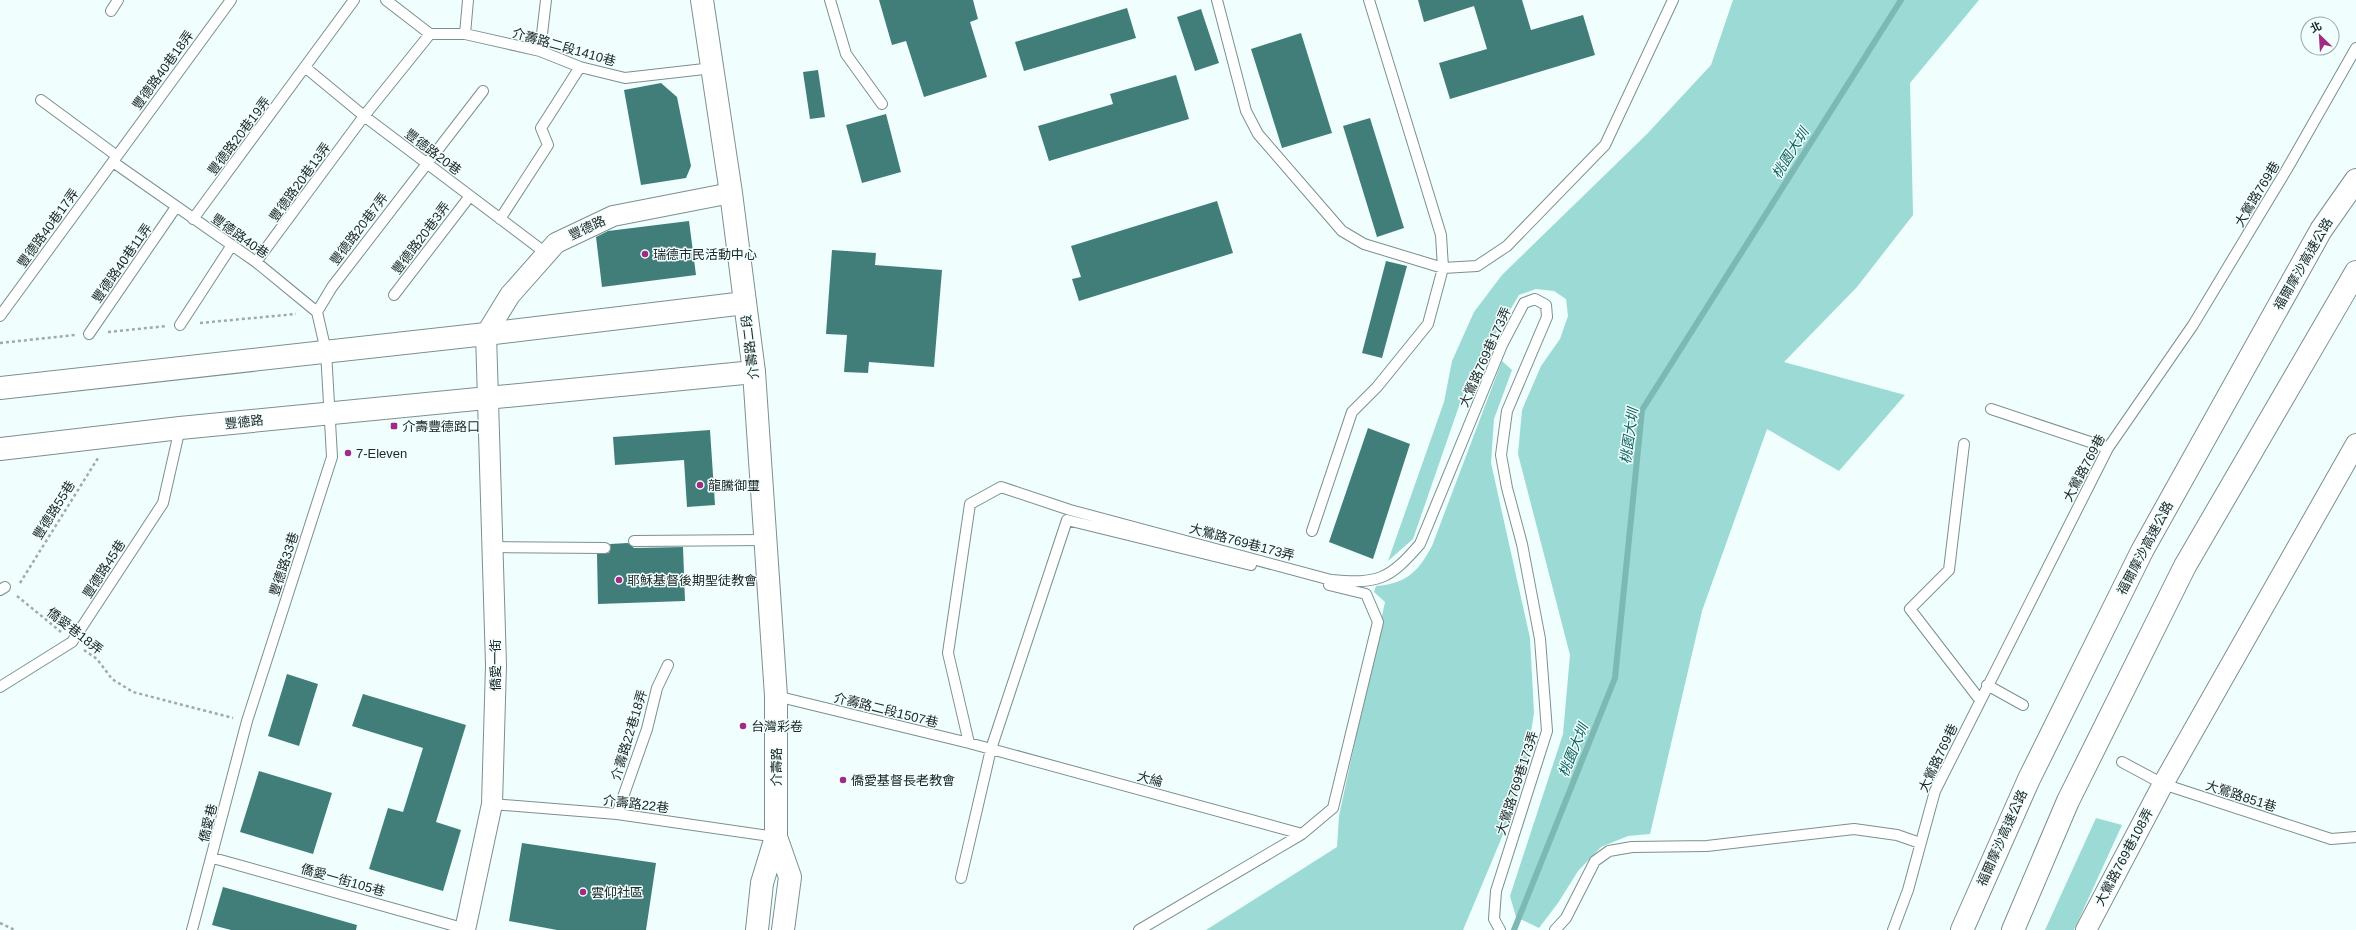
<svg xmlns="http://www.w3.org/2000/svg" width="2356" height="930" font-family="Arial,'Noto Sans TC',sans-serif">
  <rect width="100%" height="100%" fill="#f0fefd"/>
  <!-- forest -->
  <path fill="#9cdad5" d="M1733,0H1979L1910,83L1913,215L1857,287L1784,362L1905,395L1839,471L1767,429L1702,611L1650,834L1628,836L1601,847L1578,871L1558,903L1539,928L1516,917L1510,896L1563,734L1570,655L1518,454L1522,410L1541,366L1560,339L1568,316L1566,299L1554,291L1536,289L1519,295L1468,380L1413,539L1388,561L1444,402L1452,361L1474,312L1502,275L1647,134L1711,65Z
    M1502,361L1512,370L1494,419L1491,463L1530,638L1534,713L1526,764L1502,837L1463,930H1206L1337,847L1339,816L1385,602L1374,592L1376,586C1406,584 1418,572 1432,546Z
    M2096,818L2122,825L2074,930H2045Z"/>
  <g fill="none" stroke-linecap="round" stroke-linejoin="round">
    <!-- stream -->
    <path stroke="#7cb9b5" stroke-width="6" d="M1514,930L1615,678L1642,410L1901,0"/>
  </g>
  <!-- building -->
  <path fill="#417e7a" d="M879,0H973L978,19L970,22L987,77L924,97L906,41L892,45Z
    M1418,0H1522L1531,30L1583,15L1595,55L1450,99L1439,63L1487,49L1474,6L1424,22Z
    M1127,8L1136,38L1024,71L1015,42Z
    M1201,9L1219,63L1195,71L1177,17Z
    M1301,33L1332,133L1282,148L1251,49Z
    M818,70L825,117L810,119L803,72Z
    M1176,75L1189,119L1049,161L1038,126L1113,104L1110,94Z
    M661,83L677,97L691,166L686,178L641,185L624,90Z
    M886,114L901,172L862,183L846,125Z
    M1370,118L1404,228L1377,237L1343,126Z
    M1217,201L1233,253L1079,301L1072,279L1081,277L1071,246Z
    M689,221L696,275L602,287L596,237L608,231Z
    M832,250L876,253L875,265L942,270L934,367L869,362L868,373L844,372L847,335L826,334Z
    M1386,261L1407,266L1382,358L1362,353Z
    M1368,428L1410,444L1373,559L1329,542Z
    M710,430L715,505L687,507L684,460L615,465L613,437Z
    M628,543L634,548L683,547L685,601L598,604L597,554L609,553L611,548L610,544Z
    M287,674L318,684L299,746L268,736Z
    M363,694L466,725L436,822L461,830L443,891L369,869L388,808L403,812L423,748L352,726Z
    M259,771L332,793L313,854L240,832Z
    M522,843L656,863L646,930H557L509,921Z
    M223,887L357,925L356,930H231L212,925Z"/>
  <g fill="none" stroke-linecap="round" stroke-linejoin="round">
    <defs>
      <path id="service" d="M386,0L430,34
        M830,0L846,54L882,104
        M1217,0L1246,111L1258,134L1342,231L1364,244L1443,268L1477,266L1507,246L1605,145L1673,0
        M111,11L118,0
        M430,34H465L540,51L580,67L625,78L713,68
        M465,34L468,0
        M540,51L546,0
        M306,68L364,116L547,254
        M41,100L117,156
        M113,162L256,262L317,312L326,351L332,457L247,721L192,930
        M193,219L354,0
        M500,219L548,145L541,128L580,67
        M256,262L364,116L430,34
        M394,295L470,196
        M317,312L332,287L483,91
        M0,316L231,0
        M180,325L232,245
        M89,334L176,207
        M1991,409L2108,448
        M1964,444L1949,570L1910,609L1980,700
        M1312,531L1352,412L1377,387L1428,324L1443,268L1441,235L1369,0
        M634,541L765,540
        M493,547L605,548
        M0,590L5,587
        M1987,685L2023,705
        M0,687L72,642L163,503L180,428
        M776,696L969,743L1302,834
        M969,743L948,653L970,504L1001,487L1070,510L1331,580C1378,584 1389,580 1420,544L1502,345L1524,303L1535,299L1546,305L1547,317L1507,411L1501,455L1507,488L1522,544L1540,639L1547,731L1496,891L1494,919L1500,930
        M2122,762L2163,784L2331,839L2356,837
        M492,804L617,814L776,837
        M617,814L647,729L657,688L668,665
        M213,858L466,929
        M961,878L991,749L1067,520L1251,565
        M1139,930L1302,834L1333,808L1378,622L1366,594L1329,585
        M1555,930L1566,918L1595,861L1609,851L1632,847L1707,846L1854,829L1897,835L1920,843
        M1893,930L1908,890L1935,791L2108,448L2193,325L2287,169L2356,48"/>
      <path id="minor" d="M465,930L492,804L496,665L486,334L510,295L556,243L613,216L731,193
        M2086,930L2163,784L2356,444"/>
      <path id="secondary" d="M0,388L486,334L745,303
        M0,449L180,428L754,372"/>
      <path id="primary" d="M702,0L731,193L754,372L776,696V837L762,883L757,930
        M776,837L790,877L783,930"/>
      <path id="motorway" d="M1962,930L2029,779L2142,551L2321,230L2356,180
        M2013,930L2068,801L2185,566L2356,272"/>
    </defs>
    <!-- service casing -->
    <use href="#service" stroke="#7b908f" stroke-width="12"/>
    <!-- minor casing -->
    <use href="#minor" stroke="#7b908f" stroke-width="22"/>
    <!-- secondary casing -->
    <use href="#secondary" stroke="#7b908f" stroke-width="24"/>
    <!-- primary casing -->
    <use href="#primary" stroke="#7b908f" stroke-width="24"/>
    <!-- motorway casing -->
    <use href="#motorway" stroke="#7b908f" stroke-width="24"/>
    <!-- path -->
    <path stroke="#9faaaa" stroke-width="2.5" stroke-dasharray="3 3" stroke-linecap="butt" d="M200,323L296,314
      M108,332L167,326
      M0,343L75,335
      M20,583L98,458
      M17,596L61,632
      M84,650L97,659L112,679L133,692L233,718
      M0,923L15,930"/>
    <!-- service -->
    <use href="#service" stroke="#fff" stroke-width="10"/>
    <!-- minor -->
    <use href="#minor" stroke="#fff" stroke-width="20"/>
    <!-- secondary -->
    <use href="#secondary" stroke="#fff" stroke-width="22"/>
    <!-- primary -->
    <use href="#primary" stroke="#fff" stroke-width="22"/>
    <!-- motorway -->
    <use href="#motorway" stroke="#fff" stroke-width="22"/>
  </g>
  <!-- markers -->
  <g fill="#a12a83" stroke="#f0fefd" stroke-width="1.5">
    <circle cx="645" cy="254" r="4"/>
    <rect x="390" y="422" width="8" height="8" rx="2"/>
    <circle cx="348" cy="453" r="4"/>
    <circle cx="700" cy="485" r="4"/>
    <circle cx="619" cy="580" r="4"/>
    <circle cx="743" cy="726" r="4"/>
    <circle cx="843" cy="780" r="4"/>
    <circle cx="583" cy="892" r="4"/>
  </g>
  <g text-anchor="middle" dominant-baseline="central" stroke-width="3" stroke-linejoin="round" paint-order="stroke">
    <!-- street labels -->
    <g font-size="13" fill="#202828" stroke="#f0fefd">
      <text transform="translate(564 47) rotate(16)">介壽路二段1410巷</text>
      <text transform="translate(163 70) rotate(-54)">豐德路40巷18弄</text>
      <text transform="translate(239 136) rotate(-53)">豐德路20巷19弄</text>
      <text transform="translate(433 152) rotate(37)">豐德路20巷</text>
      <text transform="translate(300 182) rotate(-54)">豐德路20巷13弄</text>
      <text transform="translate(2257 194) rotate(-59)">大鶯路769巷</text>
      <text transform="translate(48 228) rotate(-54)">豐德路40巷17弄</text>
      <text transform="translate(587 228) rotate(-25)">豐德路</text>
      <text transform="translate(359 229) rotate(-53)">豐德路20巷7弄</text>
      <text transform="translate(240 236) rotate(35)">豐德路40巷</text>
      <text transform="translate(421 238) rotate(-53)">豐德路20巷3弄</text>
      <text transform="translate(122 263) rotate(-55)">豐德路40巷11弄</text>
      <text transform="translate(2303 264) rotate(-60)">福爾摩沙高速公路</text>
      <text transform="translate(750 347) rotate(-97)">介壽路二段</text>
      <text transform="translate(1485 357) rotate(-66)">大鶯路769巷173弄</text>
      <text transform="translate(244 422) rotate(-6)">豐德路</text>
      <text transform="translate(2084 468) rotate(-62)">大鶯路769巷</text>
      <text transform="translate(54 510) rotate(-58)">豐德路55巷</text>
      <text transform="translate(1242 542) rotate(15)">大鶯路769巷173弄</text>
      <text transform="translate(2145 548) rotate(-62)">福爾摩沙高速公路</text>
      <text transform="translate(284 564) rotate(-72)">豐德路33巷</text>
      <text transform="translate(104 569) rotate(-57)">豐德路45巷</text>
      <text transform="translate(75 631) rotate(38)">僑愛巷18弄</text>
      <text transform="translate(495 665) rotate(-90)">僑愛一街</text>
      <text transform="translate(886 710) rotate(14)">介壽路二段1507巷</text>
      <text transform="translate(629 735) rotate(-73)">介壽路22巷18弄</text>
      <text transform="translate(1938 758) rotate(-65)">大鶯路769巷</text>
      <text transform="translate(776 767) rotate(-90)">介壽路</text>
      <text transform="translate(1150 779) rotate(15)">大綸</text>
      <text transform="translate(1517 783) rotate(-72)">大鶯路769巷173弄</text>
      <text transform="translate(2241 796) rotate(18)">大鶯路851巷</text>
      <text transform="translate(636 804) rotate(7)">介壽路22巷</text>
      <text transform="translate(208 823) rotate(-76)">僑愛巷</text>
      <text transform="translate(2002 838) rotate(-66)">福爾摩沙高速公路</text>
      <text transform="translate(2124 857) rotate(-62)">大鶯路769巷108弄</text>
      <text transform="translate(343 880) rotate(16)">僑愛一街105巷</text>
    </g>
    <!-- poi labels -->
    <g font-size="13" fill="#202828" stroke="#f0fefd" text-anchor="start">
      <text x="653" y="254">瑞德市民活動中心</text>
      <text x="402" y="426">介壽豐德路口</text>
      <text x="356" y="453">7-Eleven</text>
      <text x="708" y="485">龍騰御璽</text>
      <text x="627" y="580">耶穌基督後期聖徒教會</text>
      <text x="751" y="726">台灣彩卷</text>
      <text x="851" y="780">僑愛基督長老教會</text>
      <text x="591" y="892">雲仰社區</text>
    </g>
    <!-- water labels -->
    <g font-size="14" font-style="italic" fill="#0d6360" stroke="#f0fefd">
      <text transform="translate(1790 153) rotate(-58)">桃園大圳</text>
      <text transform="translate(1629 436) rotate(-82)">桃園大圳</text>
      <text transform="translate(1573 750) rotate(-68)">桃園大圳</text>
    </g>
  </g>
  <!-- north arrow -->
  <g transform="translate(2320 36) rotate(335)"><circle r="19" fill="#f0fefd" stroke="#9da8a8"/>
  <path d="M0-3L7 15L0 10L-7 15Z" fill="#a12a83"/>
  <text y="-6" font-size="11" font-weight="bold" text-anchor="middle" fill="#202828">北</text>
  </g>
</svg>
